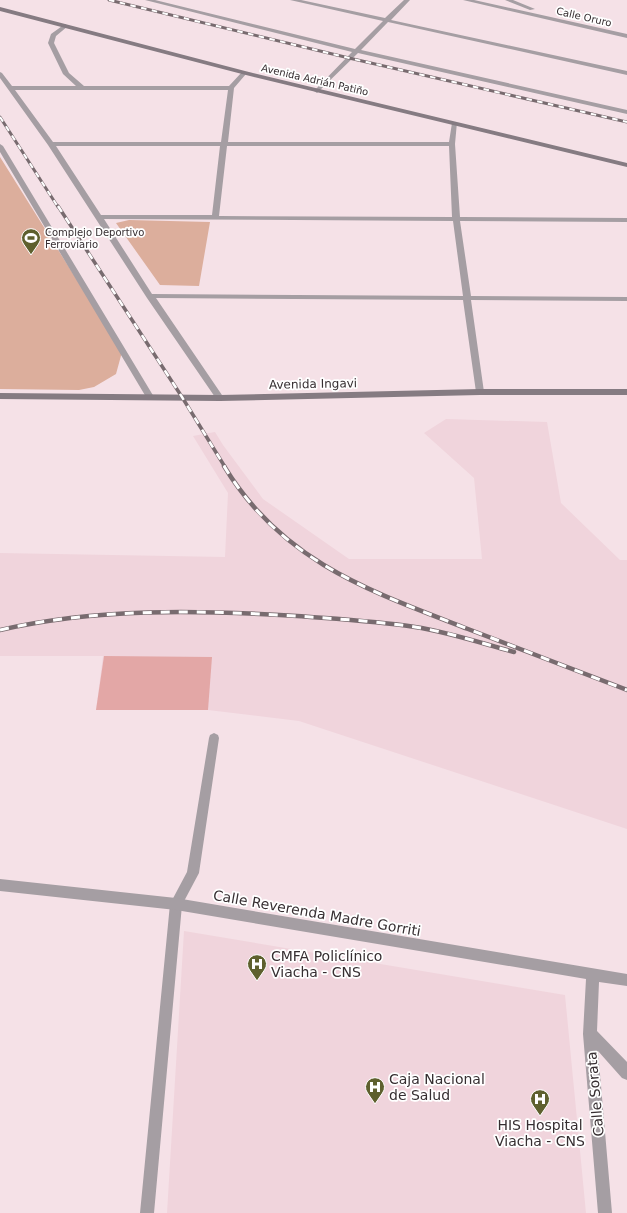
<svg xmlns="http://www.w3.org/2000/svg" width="627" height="1213" font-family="'DejaVu Sans',sans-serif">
  <rect width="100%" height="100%" fill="#f5e1e7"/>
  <!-- built -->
  <path fill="#f0d4dc" d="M446,419L547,422L561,503L620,560H627V829L299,721L208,710H96L103,656H0V553L225,557L228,493L193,436L215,432L223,445L263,499L349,559H482L474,478L424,433Z
    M184,931L565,995L586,1213H167Z"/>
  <!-- green -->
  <path fill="#dcae9c" d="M0,157L122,352L116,374L94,387L79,390L0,389Z
    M129,220L210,222L199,286L160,285L116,223Z"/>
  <!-- building -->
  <path fill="#e3a7a6" d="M104,656L212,657L208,710H96Z"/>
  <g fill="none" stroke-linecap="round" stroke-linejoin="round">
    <!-- lane -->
    <path fill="#a59ea3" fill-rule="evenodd" d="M214,733L218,735L219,738L199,873L182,905L154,1213H140L170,904L187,872L209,738L210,735Z"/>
    <!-- street -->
    <path fill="#a59ea3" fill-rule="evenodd" d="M145,0H155L355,49L383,21L290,0H301L385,18L404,0H410L391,20L627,71V75L388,22L361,50L627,110V114L358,53L317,93L314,91L315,90L352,52Z
      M463,0H474L627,34V38Z
      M505,0H513L535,9L530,10Z
      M65,24L68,26L56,36L54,43L69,73L84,86H229L242,72H246V74L234,88L228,142H449L452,123L457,122L455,144L460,217L627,218V222L460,221L471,296L627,297V301L471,300L484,392L480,395L476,392L463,300L156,298L224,398L220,401L217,400L147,298L48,145L0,78V72L2,73L12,86H76L63,74L48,43L51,34ZM15,90H228L221,142H53ZM56,146H220L212,215H101ZM227,146H449L452,217L219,216ZM104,219L453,221L463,296L152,294Z
      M0,144L3,146L154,397L153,399H147L146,397L0,152Z
      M0,879L176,898L627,974V986L599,982L597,1031L627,1062V1080L622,1078L598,1051L612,1213H598L583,1034L586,979L176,910L0,891Z"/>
    <!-- secondary -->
    <path fill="#857b82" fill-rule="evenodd" d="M0,7L245,71L627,163V167L242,74L0,11Z
      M480,389H627V395H480L220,401L0,399V393L220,395Z"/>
    <defs>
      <path id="rail-far2" d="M109,0L349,58L627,122
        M0,117L58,207"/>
      <path id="rail-far1" d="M58,206L182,397L225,467"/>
      <path id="rail" d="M224,466C282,562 370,591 468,629C521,649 574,670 627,690
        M0,630C97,608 198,610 297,616C336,619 376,621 415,627C448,632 481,643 514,652"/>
    </defs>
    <!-- rail-far2 casing -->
    <use href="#rail-far2" stroke="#786b6f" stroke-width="3"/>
    <!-- rail-far1 casing -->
    <use href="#rail-far1" stroke="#786b6f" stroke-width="3.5"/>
    <!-- rail casing -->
    <use href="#rail" stroke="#786b6f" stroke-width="4.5"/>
    <!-- rail-far2 -->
    <use href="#rail-far2" stroke="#fff" stroke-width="2" stroke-dasharray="5.5" stroke-linecap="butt"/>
    <!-- rail-far1 -->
    <use href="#rail-far1" stroke="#fff" stroke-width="2.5" stroke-dasharray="7" stroke-linecap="butt"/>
    <!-- rail -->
    <use href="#rail" stroke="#fff" stroke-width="3" stroke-dasharray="9" stroke-linecap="butt"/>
  </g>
  <!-- icons -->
  <defs>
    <symbol id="stadium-pin" viewBox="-11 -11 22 30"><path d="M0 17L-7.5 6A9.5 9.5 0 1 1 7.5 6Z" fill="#5e602e" stroke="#fff"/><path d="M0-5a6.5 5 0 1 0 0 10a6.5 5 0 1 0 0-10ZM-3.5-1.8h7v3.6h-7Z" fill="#fff"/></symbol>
    <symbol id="hospital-pin" viewBox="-11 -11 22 30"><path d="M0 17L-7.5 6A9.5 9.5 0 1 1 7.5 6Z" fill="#5e602e" stroke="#fff"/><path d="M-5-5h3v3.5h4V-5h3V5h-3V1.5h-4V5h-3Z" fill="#fff"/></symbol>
  </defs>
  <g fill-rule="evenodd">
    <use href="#stadium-pin" x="20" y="227" width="22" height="30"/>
    <use href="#hospital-pin" x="246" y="953" width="22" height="30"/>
    <use href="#hospital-pin" x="364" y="1076" width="22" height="30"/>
    <use href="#hospital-pin" x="529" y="1088" width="22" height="30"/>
  </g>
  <g text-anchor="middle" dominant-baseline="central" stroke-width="3.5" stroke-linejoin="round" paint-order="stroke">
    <!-- far-street labels -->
    <g font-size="10" fill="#362e31" stroke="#fff">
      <text transform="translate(584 17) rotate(13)">Calle Oruro</text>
      <text transform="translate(315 80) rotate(13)">Avenida Adrián Patiño</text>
    </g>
    <!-- far-poi labels -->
    <g font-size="10" fill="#362e31" stroke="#fff" text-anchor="start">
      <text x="45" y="232">Complejo Deportivo<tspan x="45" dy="12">Ferroviario</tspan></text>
    </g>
    <!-- street labels -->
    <g font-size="12" fill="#362e31" stroke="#fff">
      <text transform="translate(313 384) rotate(-1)">Avenida Ingavi</text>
    </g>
    <!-- near-street labels -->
    <g font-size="14" fill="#362e31" stroke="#fff">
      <text transform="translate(317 913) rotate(10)">Calle Reverenda Madre Gorriti</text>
      <text transform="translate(595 1094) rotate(-95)">Calle Sorata</text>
    </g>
    <!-- near-poi labels -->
    <g font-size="14" fill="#362e31" stroke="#fff" text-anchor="start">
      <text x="271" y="956">CMFA Policlínico<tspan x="271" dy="16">Viacha - CNS</tspan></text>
      <text x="389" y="1079">Caja Nacional<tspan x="389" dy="16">de Salud</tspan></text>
      <text x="540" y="1125" text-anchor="middle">HIS Hospital<tspan x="540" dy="16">Viacha - CNS</tspan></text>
    </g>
  </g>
</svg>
